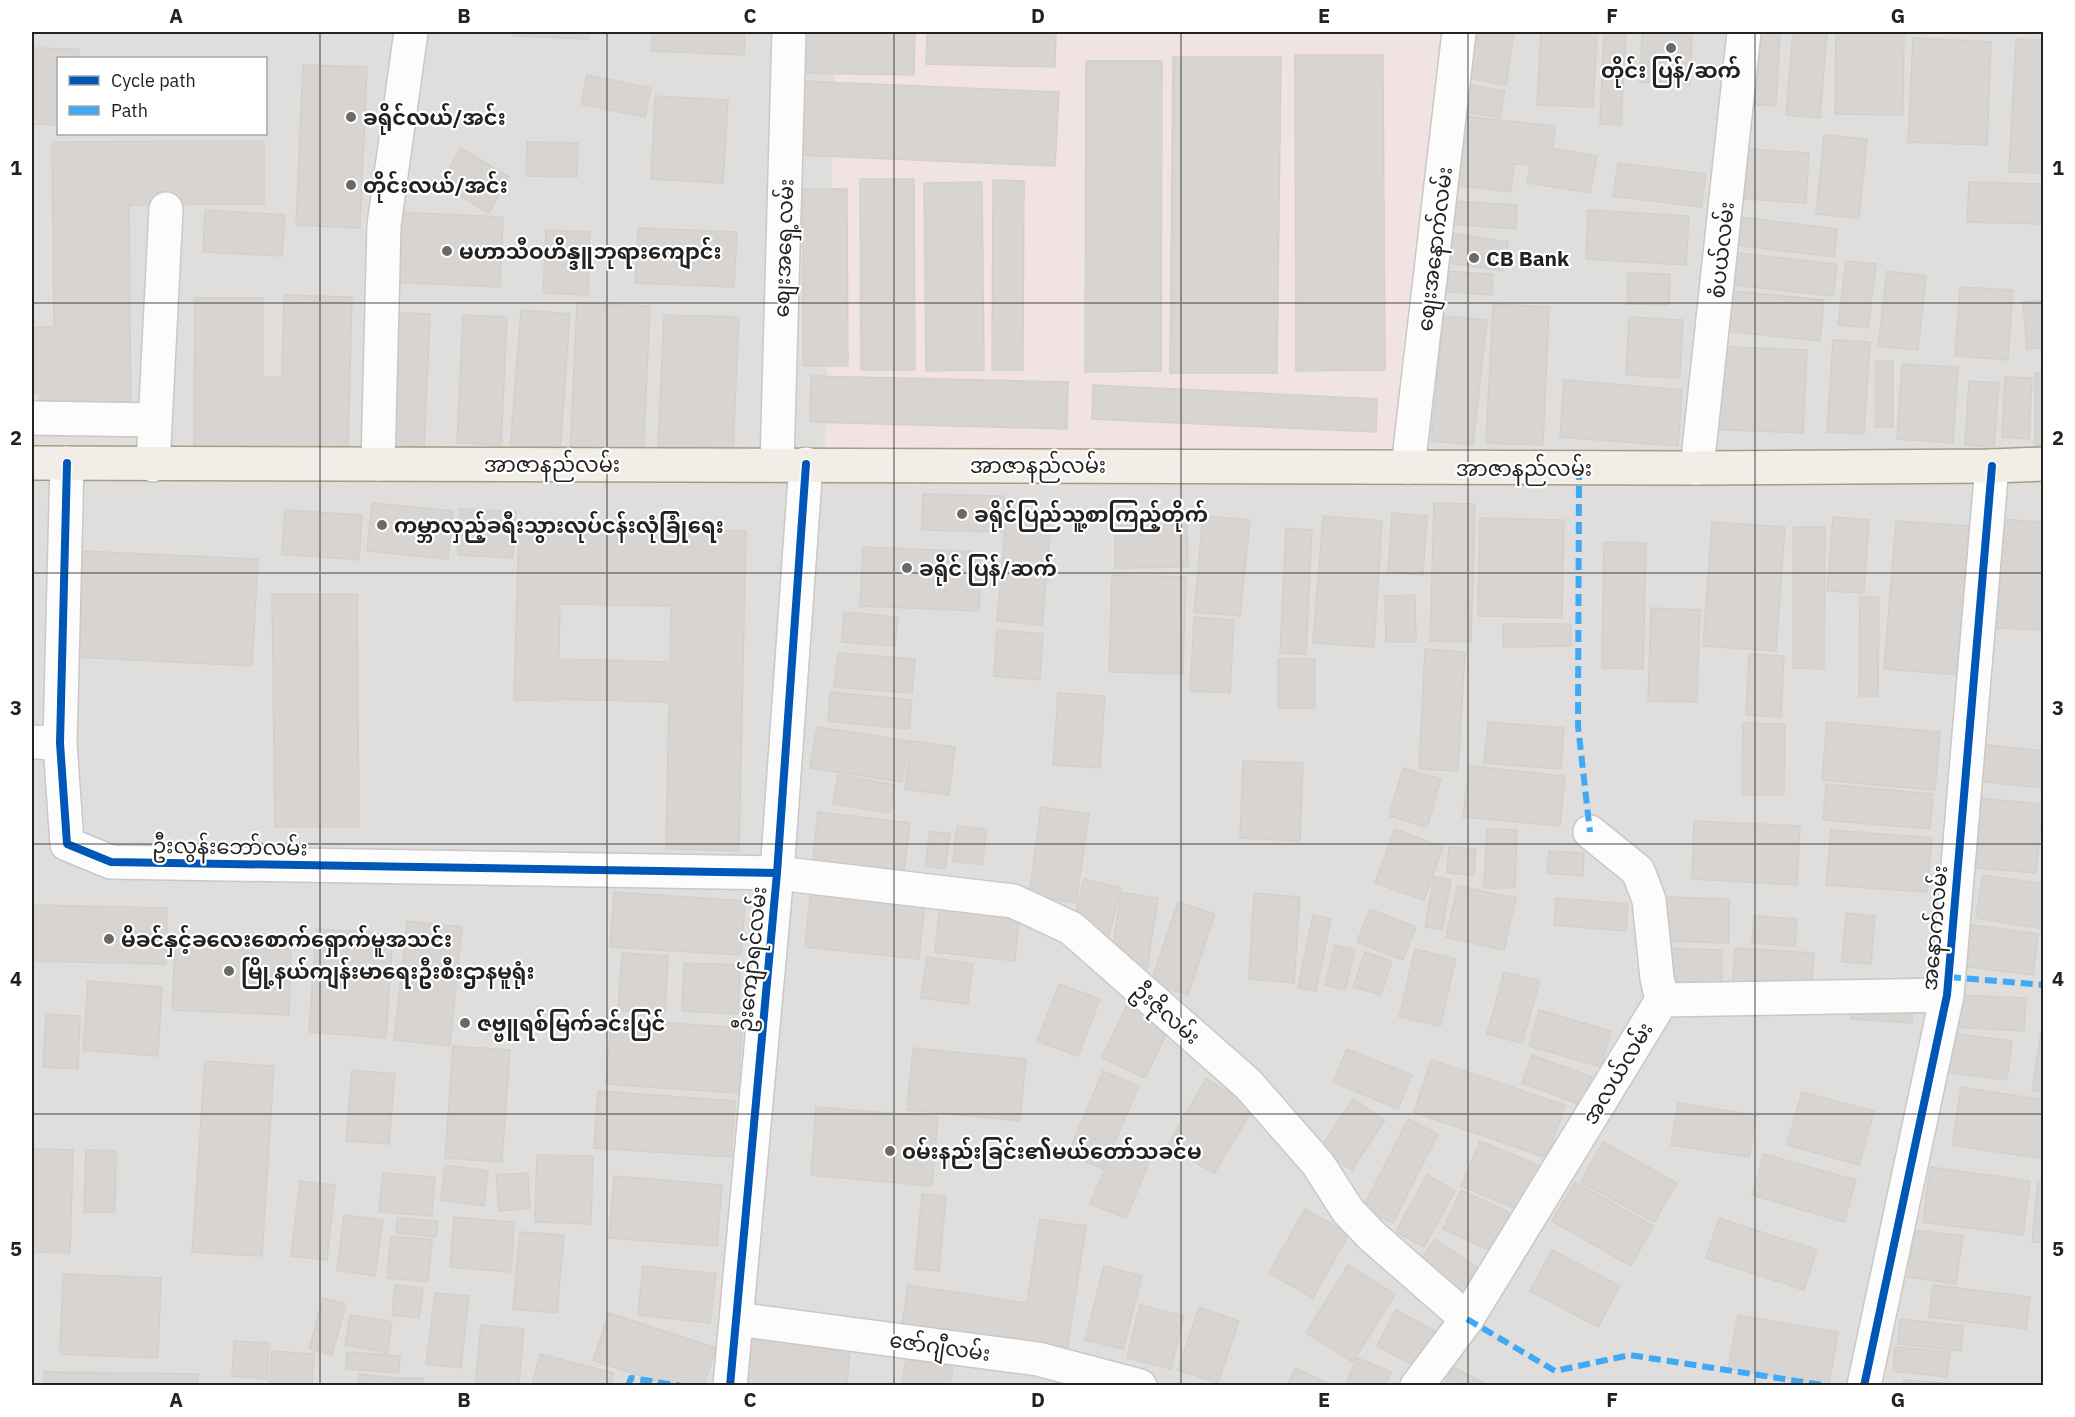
<svg xmlns="http://www.w3.org/2000/svg" width="2075" height="1417" font-family="'IBM Plex Sans','Noto Sans Myanmar',sans-serif">
  <rect width="100%" height="100%" fill="#f0eeeb"/>
  <!-- residential -->
  <path fill="#dfdedc" fill-rule="evenodd" d="M32,32H2043V1385H32ZM58,58H266V134H58Z"/>
  <!-- commercial -->
  <path fill="#f1e3e1" d="M836,32H1454L1404,457L825,454Z"/>
  <!-- building -->
  <path fill="#d7d4d2" stroke="#d3d0cc" stroke-width="1.5" fill-rule="evenodd" d="M515,32H589V39L514,36Z
    M652,32H745L744,55L652,51Z
    M801,32H915L914,75L800,73Z
    M927,32H1056L1055,67L926,64Z
    M1473,32H1514L1506,85L1466,78Z
    M1541,32H1597L1593,107L1537,105Z
    M1604,32H1626L1621,125L1600,124Z
    M1642,32H1692L1690,84L1640,82Z
    M1738,32H1780L1776,106L1734,103Z
    M1793,32H1827L1820,118L1786,115Z
    M1836,32H1904L1903,115L1835,114Z
    M1913,38L1991,42L1987,145L1908,142Z
    M2016,39L2044,40V173L2009,172Z
    M32,48L79,49V58H58V125L32,124Z
    M1295,55H1383L1385,370L1296,371Z
    M1173,57H1281L1277,373H1170Z
    M1086,61H1162L1161,371L1085,372Z
    M303,65L367,67L360,228L296,225Z
    M587,75L651,88L645,117L581,104Z
    M802,81L1059,92L1055,166L799,155Z
    M1464,84L1505,91L1500,118L1460,111Z
    M655,96L728,100L723,183L651,179Z
    M1463,116L1555,126L1553,148L1597,156L1590,193L1527,183L1530,165L1514,164L1511,192L1455,185Z
    M1824,135L1867,139L1859,218L1816,214Z
    M264,141V204L129,205L131,429L41,430L40,393H32V327H54L52,142Z
    M527,142L578,143L577,177L526,176Z
    M461,148L509,177L489,213L440,184Z
    M1734,148L1809,153L1806,203L1731,198Z
    M1618,163L1706,174L1701,207L1613,196Z
    M860,179H914L915,370H861Z
    M993,180L1024,181L1023,370H992Z
    M982,182L984,370L926,371L924,183Z
    M1969,182L2044,184V224L1967,222Z
    M803,189H847L848,366H803Z
    M1450,201L1517,205L1516,229L1448,224Z
    M205,210L285,215L282,256L203,252Z
    M1588,210L1689,216L1686,265L1586,259Z
    M395,212L503,217L500,287L391,282Z
    M1731,216L1837,229L1834,257L1727,244Z
    M638,228L737,232L734,287L635,283Z
    M546,230L590,232L588,295L543,293Z
    M1447,232L1508,242L1503,271L1443,262Z
    M1729,252L1837,264L1833,296L1725,284Z
    M1846,261L1876,264L1868,328L1838,325Z
    M1438,271L1493,274L1492,295L1436,291Z
    M1887,271L1926,276L1918,350L1878,346Z
    M1628,273L1670,274L1669,305L1627,304Z
    M1960,287L2013,290L2008,360L1955,356Z
    M1720,290L1824,300L1820,341L1716,330Z
    M284,295L352,297L348,452L194,448L195,298H263V377H282Z
    M2044,300V347L2027,349L2023,302Z
    M577,303L650,306L643,459L570,456Z
    M1493,304L1549,307L1543,445L1486,443Z
    M521,310L570,314L560,454L510,450Z
    M380,312L430,314L424,450L374,448Z
    M463,315L507,317L501,445L457,443Z
    M664,315L739,317L732,472L657,469Z
    M1444,316L1487,320L1473,445L1431,441Z
    M1629,317L1683,320L1680,378L1626,375Z
    M1833,340L1870,342L1864,434L1827,432Z
    M1705,346L1807,350L1803,433L1701,429Z
    M1876,361H1893V427H1876Z
    M1902,364L1958,367L1953,443L1897,439Z
    M2035,373H2044V446H2035Z
    M811,376L1068,382L1067,429L810,422Z
    M2005,377L2032,378L2029,439L2002,437Z
    M1564,380L1682,390L1678,446L1560,437Z
    M1969,381L1999,383L1994,447L1965,445Z
    M1093,385L1377,399L1376,432L1092,419Z
    M923,494L1004,496L1003,532L922,530Z
    M372,503L453,511L448,559L367,551Z
    M1434,503L1475,504L1471,642L1430,641Z
    M460,509L516,512L513,558L458,555Z
    M285,510L362,515L359,560L282,554Z
    M1392,513L1427,516L1423,575L1388,572Z
    M1203,516L1250,520L1240,616L1194,612Z
    M1323,516L1382,521L1374,647L1313,643Z
    M1833,517L1869,520L1864,593L1827,591Z
    M1480,518L1564,520L1562,618L1478,616Z
    M1006,519L1051,523L1042,625L997,621Z
    M1997,519L2044,522V630L1992,628Z
    M1896,521L1971,526L1959,675L1884,669Z
    M1712,522L1785,527L1776,651L1703,646Z
    M1115,525H1187L1188,567L1115,568Z
    M519,526L746,531L739,851L666,849L669,702L558,699V701L514,700ZM560,604L671,606L670,662L559,659Z
    M1793,527H1825L1824,669L1793,668Z
    M1286,528L1312,530L1306,654L1280,653Z
    M1604,542L1646,543L1643,669L1602,668Z
    M863,547L981,552L979,611L860,606Z
    M81,551L258,559L252,666L76,657Z
    M1112,575L1186,577L1183,674L1109,672Z
    M272,594H357L359,827H275Z
    M1415,595L1416,642H1386L1385,596Z
    M1860,597H1879L1878,696H1859Z
    M1651,608L1700,610L1697,702L1648,701Z
    M844,612L898,617L895,646L842,642Z
    M1194,617L1234,620L1230,693L1190,691Z
    M1503,624H1571V646L1503,647Z
    M997,630L1043,634L1040,680L994,676Z
    M1425,649L1465,652L1458,771L1419,769Z
    M838,653L915,659L912,693L834,687Z
    M1749,654L1784,656L1781,717L1746,715Z
    M1278,659H1315V708H1278Z
    M830,692L912,700L909,729L828,721Z
    M1058,693L1105,696L1100,768L1053,765Z
    M1488,722L1564,728L1561,769L1484,763Z
    M1827,722L1940,732L1935,790L1822,780Z
    M1743,723L1785,724L1784,795H1742Z
    M817,727L909,741L902,782L810,768Z
    M911,741L955,747L949,795L905,789Z
    M1980,744L2044,751V788L1977,781Z
    M1243,761L1303,763L1300,841L1240,838Z
    M1469,766L1565,776L1560,826L1463,817Z
    M1403,768L1441,779L1427,827L1389,816Z
    M838,775L895,785L890,813L833,804Z
    M1826,784L1933,794L1930,829L1823,820Z
    M1968,797L2043,804L2036,873L1961,867Z
    M1041,807L1089,814L1076,903L1029,896Z
    M818,812L910,823L903,879L812,869Z
    M1694,821L1800,826L1797,885L1692,879Z
    M957,826L987,829L982,865L953,861Z
    M1395,829L1443,847L1424,900L1375,883Z
    M1487,829L1517,830L1515,888H1484Z
    M1831,830L1932,838L1927,892L1826,885Z
    M930,831L950,834L945,869L925,866Z
    M1449,847L1476,849L1474,875L1447,873Z
    M1549,851L1584,853L1583,876L1547,873Z
    M1983,875L2044,884V929L1976,918Z
    M1434,877L1451,880L1442,930L1425,927Z
    M1084,879L1121,888L1108,939L1072,930Z
    M1458,886L1516,898L1504,950L1446,937Z
    M811,887L925,900L919,959L805,947Z
    M614,892L745,901L741,955L610,947Z
    M1121,892L1158,898L1146,976L1109,971Z
    M1254,893L1300,897L1294,983L1249,979Z
    M1660,897L1729,899V943L1659,941Z
    M1556,898L1628,904L1626,931L1554,925Z
    M1178,902L1215,914L1188,995L1151,982Z
    M940,903L1020,912L1015,961L935,952Z
    M34,905L167,908L166,964L33,961Z
    M1370,909L1416,927L1403,960L1357,942Z
    M1846,913L1875,916L1871,964L1842,962Z
    M1313,915L1331,919L1316,991L1298,988Z
    M1754,916L1797,919L1795,946L1752,943Z
    M407,921L462,927L450,1046L394,1040Z
    M1966,924L2038,934L2033,975L1961,966Z
    M316,929L393,934L386,1038L309,1032Z
    M175,944L291,949L289,1015L172,1010Z
    M1335,945L1355,950L1345,990L1325,985Z
    M1661,948L1722,950L1721,1001L1660,1000Z
    M1735,948L1814,953L1811,996L1732,990Z
    M1415,949L1456,959L1440,1026L1399,1017Z
    M1365,952L1392,961L1381,995L1353,987Z
    M622,953L668,956L665,1013L618,1011Z
    M927,957L973,964L968,1004L921,998Z
    M684,963L740,965L738,1014L682,1011Z
    M1504,972L1540,981L1522,1043L1487,1034Z
    M88,981L162,987L158,1056L83,1050Z
    M1059,984L1100,999L1078,1056L1037,1041Z
    M1853,994L1913,998L1912,1023L1851,1019Z
    M1955,995L2026,998L2024,1031L1953,1027Z
    M1129,1001L1172,1022L1145,1078L1102,1058Z
    M1539,1010L1611,1031L1601,1067L1529,1046Z
    M46,1014L80,1016L78,1069L43,1067Z
    M611,1019L742,1028L738,1093L606,1084Z
    M2041,1032L2044,1033V1092L2032,1091Z
    M1950,1033L2012,1041L2007,1080L1945,1072Z
    M453,1046L510,1050L502,1162L445,1158Z
    M913,1048L1026,1059L1020,1121L907,1110Z
    M1347,1049L1412,1075L1398,1109L1333,1082Z
    M1532,1055L1592,1077L1581,1105L1522,1083Z
    M1431,1060L1565,1105L1547,1158L1414,1112Z
    M205,1061L274,1066L262,1256L192,1252Z
    M352,1070L395,1074L389,1144L346,1141Z
    M1103,1071L1139,1086L1103,1169L1068,1154Z
    M1206,1079L1254,1107L1214,1173L1167,1146Z
    M1961,1087L2044,1100V1159L1952,1145Z
    M598,1091L735,1101L731,1157L594,1148Z
    M1802,1092L1874,1111L1859,1165L1787,1145Z
    M1353,1099L1385,1120L1352,1170L1320,1149Z
    M1678,1103L1756,1115L1749,1157L1671,1145Z
    M816,1107L938,1117L932,1186L811,1175Z
    M1408,1119L1438,1134L1393,1223L1363,1208Z
    M1480,1141L1545,1168L1527,1213L1461,1186Z
    M1603,1142L1677,1183L1654,1222L1581,1182Z
    M1115,1146L1150,1160L1126,1218L1090,1204Z
    M32,1149L73,1150L70,1253L32,1252Z
    M86,1150L116,1151L115,1212H84Z
    M1764,1154L1856,1180L1844,1222L1752,1195Z
    M537,1155L593,1156L591,1224L535,1222Z
    M445,1165L488,1171L484,1206L441,1200Z
    M1930,1167L2030,1181L2023,1235L1923,1222Z
    M383,1173L435,1177L432,1216L379,1212Z
    M528,1173L530,1208L499,1211L496,1175Z
    M1427,1175L1455,1191L1424,1247L1396,1232Z
    M614,1176L722,1185L717,1246L609,1238Z
    M300,1181L335,1185L327,1260L291,1256Z
    M1575,1182L1653,1226L1631,1266L1552,1221Z
    M2038,1182H2044V1243L2032,1242Z
    M1461,1190L1524,1219L1506,1258L1443,1229Z
    M922,1194L946,1196L939,1271L915,1269Z
    M1305,1209L1349,1234L1313,1298L1269,1273Z
    M344,1215L383,1220L375,1276L337,1270Z
    M454,1217L514,1222L511,1272L450,1267Z
    M397,1218L438,1221L436,1237L396,1233Z
    M1719,1218L1817,1250L1804,1290L1706,1258Z
    M1040,1219L1086,1226L1065,1364L900,1339L908,1285L1027,1303Z
    M1914,1230L1963,1236L1956,1284L1908,1277Z
    M520,1232L564,1235L557,1313L513,1309Z
    M391,1236L432,1240L428,1282L387,1278Z
    M1435,1239L1486,1273L1465,1304L1414,1271Z
    M1552,1250L1620,1286L1598,1327L1530,1291Z
    M1348,1265L1395,1294L1353,1362L1306,1333Z
    M643,1266L716,1274L710,1323L638,1315Z
    M1104,1266L1142,1276L1123,1349L1085,1340Z
    M63,1274L161,1278L158,1358L60,1354Z
    M395,1285L423,1288L419,1318L392,1315Z
    M1933,1285L2030,1297L2026,1329L1929,1317Z
    M435,1293L469,1296L461,1368L426,1364Z
    M323,1298L346,1304L332,1355L309,1349Z
    M1140,1305L1184,1316L1171,1369L1127,1358Z
    M1199,1307L1239,1321L1218,1383L1178,1370Z
    M1396,1310L1437,1332L1418,1368L1377,1346Z
    M609,1313L716,1348L704,1386H670L593,1360Z
    M350,1315L392,1322L387,1353L345,1345Z
    M1738,1315L1838,1332L1829,1385L1728,1369Z
    M1900,1319L1963,1326L1961,1351L1898,1344Z
    M481,1325L524,1329L519,1386H475Z
    M751,1338L850,1347L847,1386H747Z
    M234,1341L269,1343L267,1379L232,1376Z
    M1895,1347L1950,1352L1947,1377L1893,1371Z
    M272,1351L314,1354L312,1386H269Z
    M347,1352L400,1356L399,1373L346,1369Z
    M540,1354L614,1373L611,1386H532Z
    M1357,1358L1391,1372L1385,1386H1353L1346,1383Z
    M906,1359L953,1367L950,1386H902Z
    M1453,1367L1490,1386H1444Z
    M1295,1368L1334,1386H1287Z
    M44,1372L198,1374V1386H44Z
    M359,1374L396,1378L395,1386H358Z
    M398,1378H423V1386H398Z
    M1904,1380L1969,1385V1386H1903Z"/>
  <g fill="none" stroke-linecap="round" stroke-linejoin="round">
    <defs>
      <path id="minor" d="M32,418L155,420
        M67,463L60,743L67,844L111,862L777,873L1013,901L1071,928L1248,1084L1318,1164L1348,1211L1373,1237L1467,1319
        M378,464L384,225L411,32
        M777,464L789,32
        M153,465L166,209
        M1408,467L1459,32
        M1697,468L1744,32
        M32,742L60,743
        M1590,832L1638,871L1649,900L1657,978L1662,1000
        M737,1319L1038,1359L1140,1386
        M730,1386L777,873L806,464
        M1417,1386L1467,1319L1662,1000L1947,995
        M1864,1386L1947,995L1992,466"/>
      <path id="major" d="M32,463L1694,468L1992,466L2044,464"/>
    </defs>
    <!-- minor casing -->
    <use href="#minor" stroke="#c9c8c7" stroke-width="36"/>
    <!-- major casing -->
    <use href="#major" stroke="#a79c86" stroke-width="36"/>
    <!-- minor -->
    <use href="#minor" stroke="#fdfcfc" stroke-width="33"/>
    <!-- major -->
    <use href="#major" stroke="#f3ede7" stroke-width="33"/>
    <!-- quiet -->
    <path stroke="#3fa9f5" stroke-width="6" stroke-dasharray="12 6" stroke-linecap="butt" d="M1579,468L1578,726L1590,832
      M1949,977L2044,985
      M1467,1319L1555,1371L1630,1355L1829,1386
      M628,1386L631,1378L682,1386"/>
    <defs>
      <path id="cycleway" d="M67,463L60,743L67,844L111,862L777,873
        M730,1386L777,873L806,464
        M1864,1386L1947,995L1992,466"/>
    </defs>
    <!-- cycleway casing -->
    <use href="#cycleway" stroke="#fff" stroke-width="11"/>
    <!-- cycleway -->
    <use href="#cycleway" stroke="#0057b8" stroke-width="8"/>
  </g>
  <!-- grid -->
  <path fill="none" stroke="#222" stroke-width="1.5" stroke-opacity="0.55" d="M320,32V1386M607,32V1386M894,32V1386M1181,32V1386M1468,32V1386M1755,32V1386M32,303H2044M32,573H2044M32,844H2044M32,1114H2044"/>
  <!-- markers -->
  <g fill="#6a6968" stroke="#fff" stroke-width="2">
    <circle cx="1671" cy="48" r="6"/>
    <circle cx="351" cy="117" r="6"/>
    <circle cx="351" cy="185" r="6"/>
    <circle cx="447" cy="251" r="6"/>
    <circle cx="1474" cy="258" r="6"/>
    <circle cx="962" cy="514" r="6"/>
    <circle cx="382" cy="525" r="6"/>
    <circle cx="907" cy="568" r="6"/>
    <circle cx="109" cy="939" r="6"/>
    <circle cx="229" cy="971" r="6"/>
    <circle cx="465" cy="1023" r="6"/>
    <circle cx="890" cy="1151" r="6"/>
  </g>
  <g text-anchor="middle" dominant-baseline="central" stroke-width="4.5" stroke-linejoin="round" paint-order="stroke">
    <!-- poi labels -->
    <g font-size="21" font-weight="bold" fill="#222" stroke="#fff" text-anchor="start">
      <text x="1671" y="70" text-anchor="middle">တိုင်း ပြန်/ဆက်</text>
      <text x="363" y="117">ခရိုင်လယ်/အင်း</text>
      <text x="363" y="185">တိုင်းလယ်/အင်း</text>
      <text x="459" y="251">မဟာသီဝဟိန္ဒူဘုရားကျောင်း</text>
      <text x="1486" y="258">CB Bank</text>
      <text x="974" y="514">ခရိုင်ပြည်သူ့စာကြည့်တိုက်</text>
      <text x="394" y="525">ကမ္ဘာလှည့်ခရီးသွားလုပ်ငန်းလုံခြုံရေး</text>
      <text x="919" y="568">ခရိုင် ပြန်/ဆက်</text>
      <text x="121" y="939">မိခင်နှင့်ခလေးစောက်ရှောက်မူအသင်း</text>
      <text x="241" y="971">မြို့နယ်ကျန်းမာရေးဦးစီးဌာနမူရုံး</text>
      <text x="477" y="1023">ဇဗ္ဗူရစ်မြက်ခင်းပြင်</text>
      <text x="902" y="1151">၀မ်းနည်းခြင်း၏မယ်တော်သခင်မ</text>
    </g>
    <!-- street labels -->
    <g font-size="21" fill="#222" stroke="#fff">
      <text transform="translate(783 248) rotate(-88)">စျေးအရှေ့လမ်း</text>
      <text transform="translate(1434 249) rotate(-83)">စျေးအနောက်လမ်း</text>
      <text transform="translate(1721 250) rotate(-84)">စံပယ်လမ်း</text>
      <text x="552" y="464">အာဇာနည်လမ်း</text>
      <text x="1038" y="465">အာဇာနည်လမ်း</text>
      <text x="1524" y="468">အာဇာနည်လမ်း</text>
      <text transform="translate(230 846) rotate(1)">ဦးလွန်းဘော်လမ်း</text>
      <text transform="translate(1934 928) rotate(-85)">အနောက်လမ်း</text>
      <text transform="translate(751 959) rotate(-84)">ဦးကျော်ရင်လမ်း</text>
      <text transform="translate(1167 1013) rotate(41)">ဦးဇိုလမ်း</text>
      <text transform="translate(1617 1073) rotate(-59)">အလယ်လမ်း</text>
      <text transform="translate(940 1346) rotate(8)">ဇော်ဂျီလမ်း</text>
    </g>
  </g>
  <!-- border -->
  <rect width="2075" height="1417" fill="none" stroke="#ffffff" stroke-width="66"/>
  <!-- legend -->
  <rect x="57" y="57" width="210" height="78" fill="#ffffff" stroke="#a7a7a7" stroke-width="1.5"/>
  <rect x="69" y="76" width="30" height="9" fill="#0057b8" stroke="#a7a7a7" stroke-width="1.5"/>
  <text x="111" y="87" font-size="18" fill="#222222">Cycle path</text>
  <rect x="69" y="106" width="30" height="9" fill="#3fa9f5" stroke="#a7a7a7" stroke-width="1.5"/>
  <text x="111" y="117" font-size="18" fill="#222222">Path</text>
  <rect x="33" y="33" width="2009" height="1351" fill="none" stroke="#222" stroke-width="2"/>
  <g font-size="20" text-anchor="middle" font-weight="bold" fill="#222">
    <text x="176" y="23">A</text>
    <text x="464" y="23">B</text>
    <text x="750" y="23">C</text>
    <text x="1038" y="23">D</text>
    <text x="1324" y="23">E</text>
    <text x="1612" y="23">F</text>
    <text x="1898" y="23">G</text>
    <text x="16" y="175">1</text>
    <text x="2058" y="175">1</text>
    <text x="16" y="445">2</text>
    <text x="2058" y="445">2</text>
    <text x="16" y="715">3</text>
    <text x="2058" y="715">3</text>
    <text x="16" y="986">4</text>
    <text x="2058" y="986">4</text>
    <text x="16" y="1256">5</text>
    <text x="2058" y="1256">5</text>
    <text x="176" y="1407">A</text>
    <text x="464" y="1407">B</text>
    <text x="750" y="1407">C</text>
    <text x="1038" y="1407">D</text>
    <text x="1324" y="1407">E</text>
    <text x="1612" y="1407">F</text>
    <text x="1898" y="1407">G</text>
  </g>
</svg>
